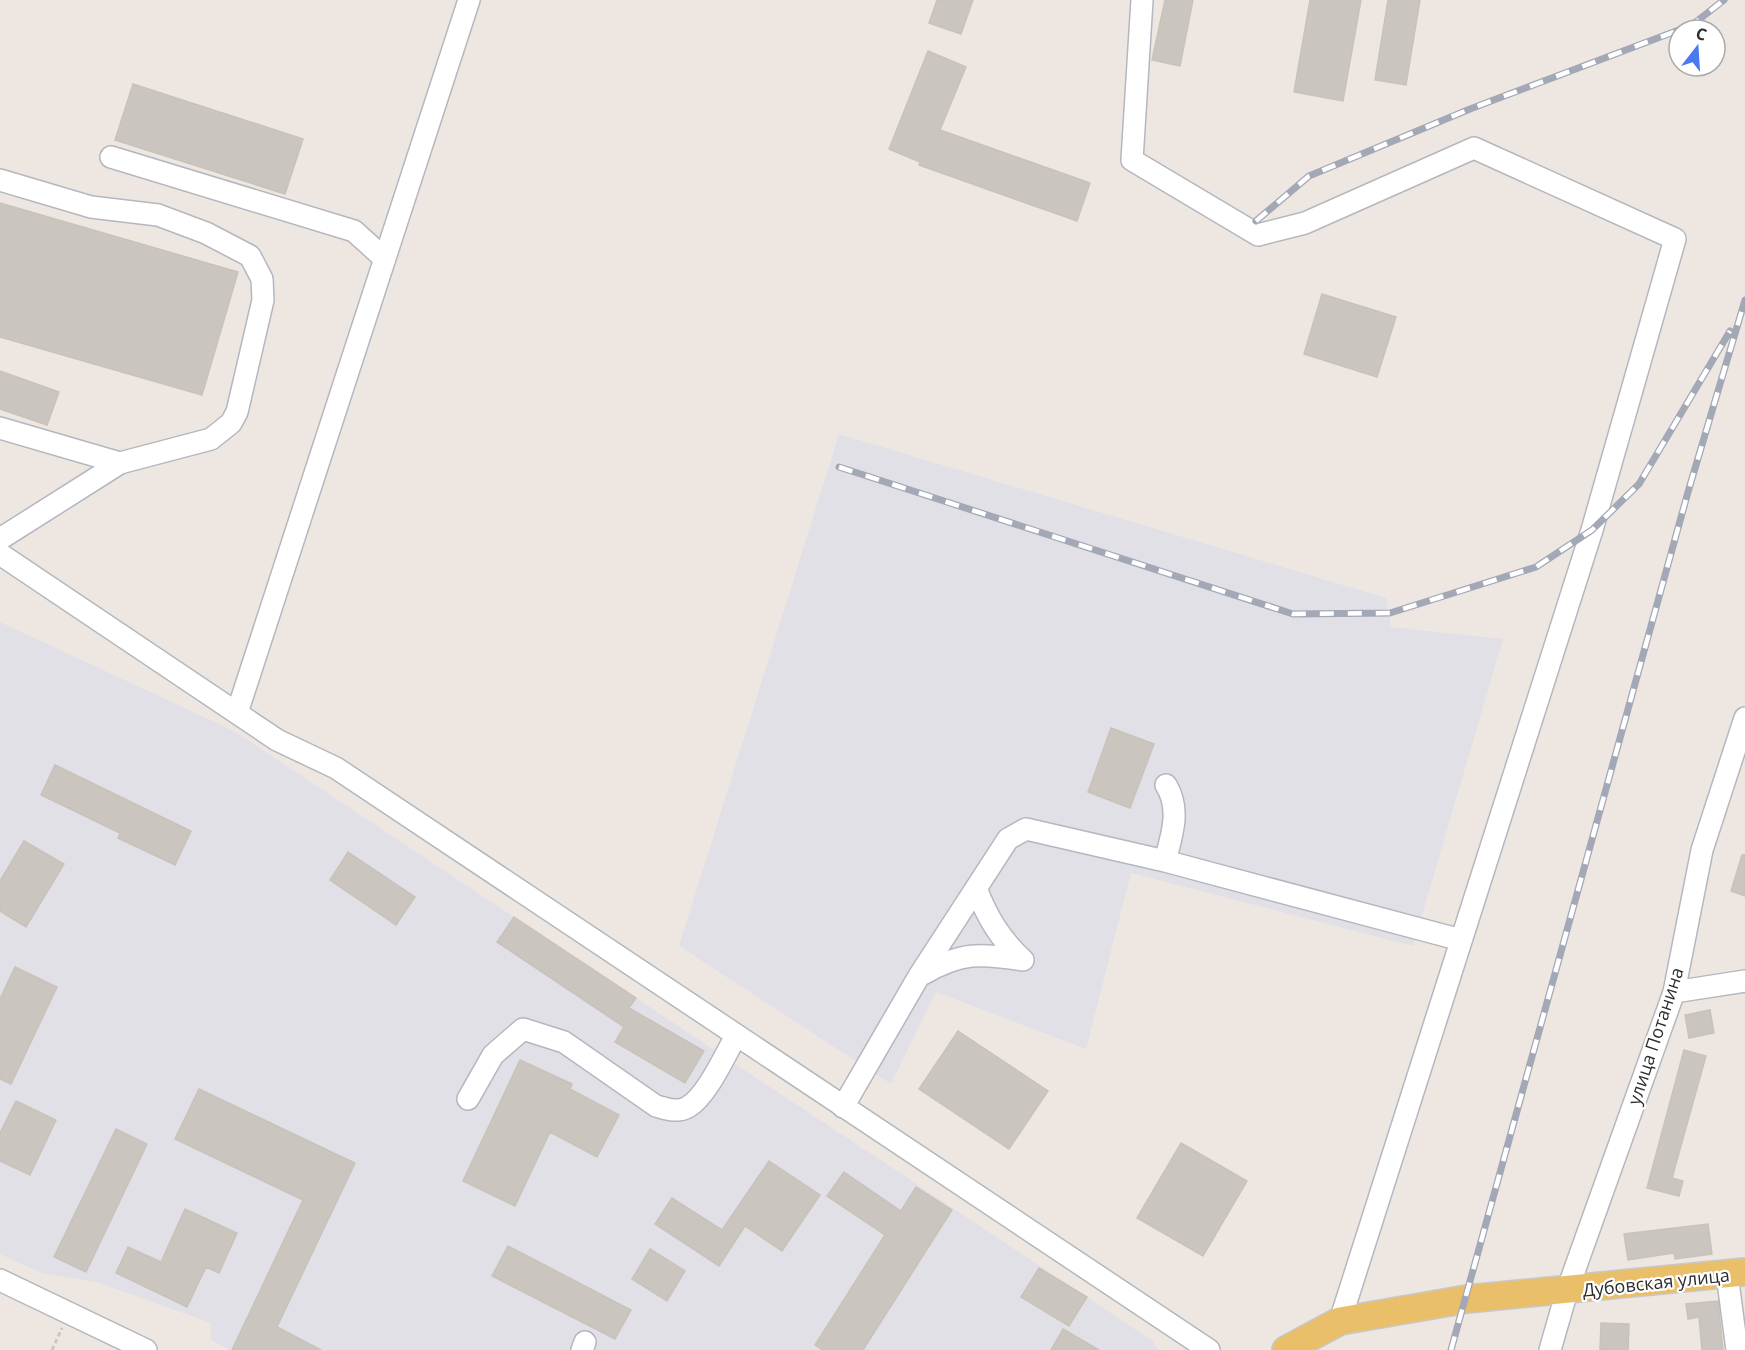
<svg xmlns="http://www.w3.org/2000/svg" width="1745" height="1350" font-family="'Open Sans',sans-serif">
  <rect width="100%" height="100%" fill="#eee7e1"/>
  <!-- industrial -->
  <path fill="#e2e0e7" d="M839,434L1386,598L1391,627L1503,639L1413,946L1131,873L1086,1049L936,992L891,1084L679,946Z
    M0,622L234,731L1153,1341L1158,1350H230L211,1340V1323L96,1282L41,1273L0,1254Z"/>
  <!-- building -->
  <path fill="#cac5bf" stroke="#c9c2ba" stroke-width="1.5" d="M937,0H973L961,34L929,23Z
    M1165,0H1193L1180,66L1152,60Z
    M1310,0H1361L1343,101L1294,92Z
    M1388,0H1420L1406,85L1375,80Z
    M928,51L966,67L940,130L1090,183L1077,221L919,165L920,162L889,149Z
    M133,84L303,139L285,194L115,140Z
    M0,203L238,272L202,395L0,337Z
    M1322,294L1396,317L1377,377L1304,354Z
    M0,371L59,392L47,425L0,409Z
    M1111,728L1154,744L1130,808L1088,792Z
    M55,765L191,831L175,865L118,838L120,833L41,795Z
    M24,841L64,864L26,927L0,911V881Z
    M348,852L415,897L396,925L330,880Z
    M1742,855H1745V896L1731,891Z
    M514,917L636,998L629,1008L704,1051L685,1083L615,1042L624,1027L497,942Z
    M15,967L57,987L11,1084L0,1079V999Z
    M1710,1010L1714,1033L1689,1038L1685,1015Z
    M958,1031L1048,1091L1009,1149L919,1089Z
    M1684,1050L1706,1056L1672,1178L1683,1181L1679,1196L1647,1188Z
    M520,1060L572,1084L570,1089L619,1115L597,1157L550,1132L515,1206L463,1181Z
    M199,1089L355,1163L277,1327L321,1350H232L303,1200L175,1139Z
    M16,1101L56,1120L30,1175L0,1161V1133Z
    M116,1129L147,1144L86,1272L54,1257Z
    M1181,1143L1247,1181L1203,1256L1137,1218Z
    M769,1161L820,1195L782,1251L745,1226L719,1266L655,1224L672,1198L722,1230Z
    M844,1172L901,1211L916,1187L952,1210L863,1350H823L815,1345L885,1235L827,1196Z
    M185,1209L237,1233L219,1273L206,1267L187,1307L116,1273L128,1247L161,1262Z
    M1708,1224L1712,1254L1675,1259L1674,1253L1628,1260L1624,1234Z
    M508,1246L631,1310L615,1339L492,1276Z
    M650,1249L685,1271L667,1301L632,1279Z
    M1039,1268L1087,1297L1069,1326L1021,1297Z
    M1718,1301L1723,1350H1702L1699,1317L1688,1319L1686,1304Z
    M1601,1323L1629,1324L1628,1350H1600Z
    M1063,1329L1099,1350H1051Z"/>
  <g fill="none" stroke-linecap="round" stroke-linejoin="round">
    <defs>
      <path id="minor" d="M1142,0L1132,160L1258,235L1305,223L1474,148L1675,239L1592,530L1340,1321
        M111,157L354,231L385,259
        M0,180L91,207L158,215L206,233L250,256L262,279L263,300L237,412L231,423L211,439L120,463L0,539
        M0,428L120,463
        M0,554L277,740L336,768L1209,1350
        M237,713L469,0
        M1165,861C1172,835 1181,809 1166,785
        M976,888C987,917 1000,939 1023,960
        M923,974C961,952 981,953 1023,960
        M1674,992L1745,981
        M468,1099L493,1055L523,1029L564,1042L656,1106C667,1109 678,1113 688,1107C707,1096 725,1055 736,1036
        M843,1107L919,976L1008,839L1026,829L1165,861L1461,940
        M1727,1274L1737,1350
        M0,1280L146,1350
        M582,1350L585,1342
        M1550,1350L1567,1291L1674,992L1702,850L1745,718"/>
      <path id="major" d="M1286,1350L1340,1321L1467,1299L1745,1272"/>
    </defs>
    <!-- minor casing -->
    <use href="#minor" stroke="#b4b7bf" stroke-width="24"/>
    <!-- major casing -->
    <use href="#major" stroke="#c8c8c8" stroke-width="30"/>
    <!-- path -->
    <path stroke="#c8c8c8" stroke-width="3" stroke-dasharray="4.5 3" stroke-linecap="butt" d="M52,1350L62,1328"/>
    <!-- minor -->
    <use href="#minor" stroke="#fff" stroke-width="21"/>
    <!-- major -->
    <use href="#major" stroke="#eabf6a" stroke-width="27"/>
    <defs>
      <path id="rail" d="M1256,221L1309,176L1470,109L1692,25L1724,0
        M839,467L1293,614L1390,613L1536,567L1592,530L1639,484L1730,331
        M1451,1350L1688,492L1745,300"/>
    </defs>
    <!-- rail casing -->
    <use href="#rail" stroke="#a3a8b6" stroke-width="7"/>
    <!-- rail -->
    <use href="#rail" stroke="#fff" stroke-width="4.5" stroke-dasharray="14" stroke-linecap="butt"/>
  </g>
  <g text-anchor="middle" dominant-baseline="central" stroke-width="4.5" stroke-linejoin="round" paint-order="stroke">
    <!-- street labels -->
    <g font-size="18" fill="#2d2d2d" stroke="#fff">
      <text transform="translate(1655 1036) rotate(-72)">улица Потанина</text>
      <text transform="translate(1656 1282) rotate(-6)">Дубовская улица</text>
    </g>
  </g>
  <!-- north arrow -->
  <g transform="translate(1697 48) rotate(17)"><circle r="28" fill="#ffffff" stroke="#ababab" stroke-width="1.5"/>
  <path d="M0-4.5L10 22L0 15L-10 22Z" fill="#4b7af0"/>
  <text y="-9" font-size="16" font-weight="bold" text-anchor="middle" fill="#2d2d2d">С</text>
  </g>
</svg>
